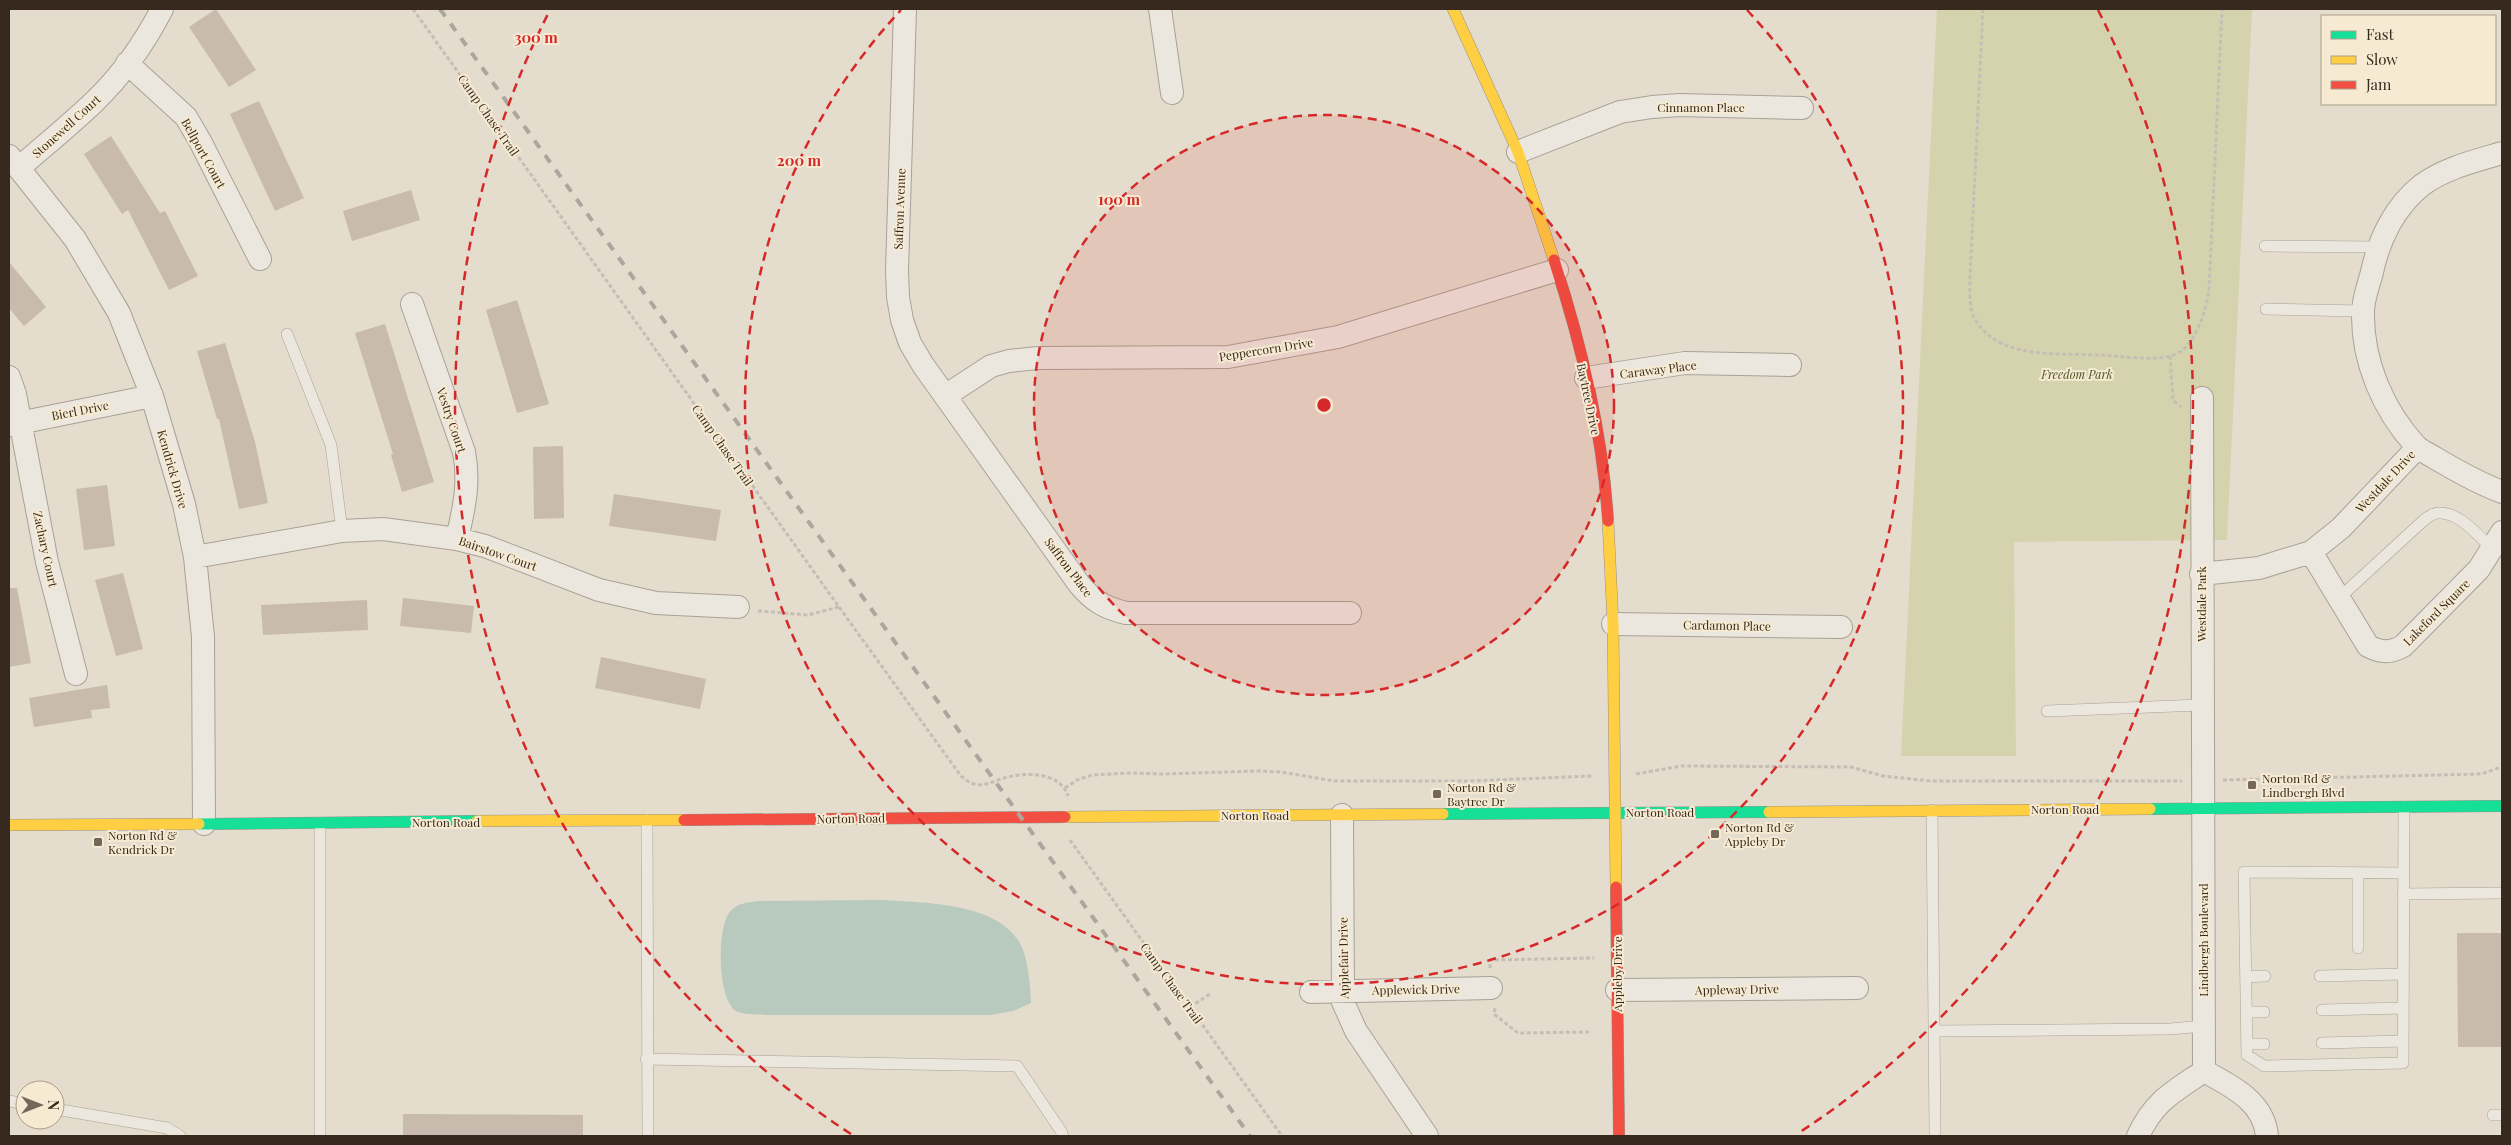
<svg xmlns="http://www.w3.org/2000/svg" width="2511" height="1145" font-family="'Playfair Display',serif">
  <rect width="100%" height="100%" fill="#e4dccc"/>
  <!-- green -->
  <path fill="#d5d3ae" d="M1937,9H2252L2227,540L2014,542L2016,756H1901Z"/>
  <!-- water -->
  <path fill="#b8c9be" d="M882,900C926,903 1008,902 1024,953C1029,969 1030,986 1031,1003L1013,1011L990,1015H766C758,1014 743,1015 736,1011C717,999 717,929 729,913C735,903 750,902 760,901Z"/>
  <!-- building -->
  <path fill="#c8baad" d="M216,9L256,70L229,87L189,27Z
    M259,101L304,198L275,211L230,114Z
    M111,136L160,213L165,211L198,276L169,290L128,210L122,214L84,154Z
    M411,190L420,220L352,241L343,211Z
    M9,262L46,307L24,326L9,308Z
    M517,300L549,404L517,413L486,310Z
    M385,324L434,482L402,492L391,455L393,454L355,333Z
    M225,343L255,442L268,503L239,509L219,419H217L197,351Z
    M563,446L564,518L534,519L533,447Z
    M107,485L115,546L84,550L76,489Z
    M614,494L721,510L716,541L609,526Z
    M123,573L143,649L116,656L95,580Z
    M9,588H17L31,663L9,667Z
    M403,598L474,606L471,633L400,626Z
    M367,600L368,630L263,635L261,605Z
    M601,657L706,679L700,709L595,688Z
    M107,685L110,708L91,710L92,718L34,727L29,698Z
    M2457,933H2502V1047H2458Z
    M403,1114L583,1115V1136H403Z"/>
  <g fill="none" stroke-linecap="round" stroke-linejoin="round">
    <defs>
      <path id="lane" d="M2265,246L2378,247
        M2266,309L2363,311
        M287,334L331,445L342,531
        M2338,599L2424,520C2428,517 2434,513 2438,513C2459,511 2478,536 2492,548
        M2047,711L2201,705
        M1932,810L1935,1132
        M647,820L648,1136
        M320,823V1136
        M2358,873V948
        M2403,873L2244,872L2247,1055L2264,1066L2403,1063L2404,807
        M2403,894L2502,893
        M2320,976L2403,974
        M2246,977L2265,976
        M2322,1010L2403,1008
        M2246,1012H2264
        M1934,1031L2170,1029L2203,1026
        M2322,1043L2403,1041
        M2247,1044H2264
        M646,1059L1017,1066L1061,1131L1063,1136
        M9,1101L25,1104
        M55,1109L167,1128L180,1136
        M2493,1115H2502"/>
      <path id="street" d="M905,9L897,271L898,297L902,320L910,343L923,365L1079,584C1093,601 1105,608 1126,613H1350
        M1160,9L1172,93
        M127,63L186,117L200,141L260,259
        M1518,152L1620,112L1652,107L1680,105L1802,108
        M2502,153C2475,161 2445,168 2422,185C2395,206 2379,239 2372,272C2369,284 2363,299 2363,312C2362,361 2383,410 2416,446C2421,451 2429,454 2435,458C2457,471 2478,483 2502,492
        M9,156L75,239L119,313L152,396L184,504L195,557L203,637L204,824
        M19,168C44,146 70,125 94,102C121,76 145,42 162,9
        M412,304L464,452C470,483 464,508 457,539
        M9,377L15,394L47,562L76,674
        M1586,378L1685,363L1790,365
        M945,396L991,366L1009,361L1038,358L1228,357L1338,337L1557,270
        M2202,398L2204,1071
        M9,425L152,396
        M2311,552L2368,646C2382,653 2390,653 2403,646L2479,569L2502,532
        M195,557L342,531L383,529L457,539L485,546L599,590L656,603L738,607
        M2201,574L2259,568L2311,552L2341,528L2417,448
        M1613,624L1841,627
        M1342,815L1343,1002L1356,1031L1427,1136
        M1617,990L1857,988
        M1311,992L1491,988
        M2204,1071C2231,1086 2264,1101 2267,1136
        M2138,1136C2154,1101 2173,1092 2204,1071"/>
      <path id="fast" d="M2150,809L2502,806
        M1443,814L1769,812
        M199,824L477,821"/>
      <path id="slow" d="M1453,9L1518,152L1554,260
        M1608,521L1613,624L1616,887
        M1769,812L2150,809
        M1065,817L1443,814
        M477,821L684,820
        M9,825L199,824"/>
      <path id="jam" d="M1554,260C1581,343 1603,434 1608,521
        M684,820L1065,817
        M1616,887L1619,1136"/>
    </defs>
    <!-- lane casing -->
    <use href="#lane" stroke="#a9a195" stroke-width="12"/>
    <!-- street casing -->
    <use href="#street" stroke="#a9a195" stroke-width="24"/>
    <!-- fast casing -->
    <use href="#fast" stroke="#999186" stroke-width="12"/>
    <!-- slow casing -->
    <use href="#slow" stroke="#999186" stroke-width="12"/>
    <!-- jam casing -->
    <use href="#jam" stroke="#999186" stroke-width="12"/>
    <!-- path -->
    <path stroke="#c5beb5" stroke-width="3" stroke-dasharray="4 2.5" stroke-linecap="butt" d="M413,9L839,607L961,776C965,779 969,783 974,784C984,787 994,781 1004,778C1024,772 1060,771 1068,796
      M1983,9L1970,276C1970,291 1968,308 1976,321C2000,360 2060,353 2099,355C2120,356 2152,361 2171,356C2195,350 2206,310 2209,290L2222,9
      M2170,356L2173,400L2181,407
      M758,611L808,615L839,607
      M1636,774L1681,766L1851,767L1883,776L1930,781H2182
      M2223,780L2481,774L2502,767
      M1065,788L1077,780L1092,775L1130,773L1163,774L1258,771L1281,772L1334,781H1469L1592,776
      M1070,840L1282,1136
      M1490,968V960L1594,958
      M1190,1007L1210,994
      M1495,1008L1494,1014L1518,1033L1589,1032"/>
    <!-- lane -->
    <use href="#lane" stroke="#ece7de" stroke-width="11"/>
    <!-- street -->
    <use href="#street" stroke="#ece7de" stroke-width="22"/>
    <!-- fast -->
    <use href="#fast" stroke="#16e098" stroke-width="11"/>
    <!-- slow -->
    <use href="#slow" stroke="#ffcf43" stroke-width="11"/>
    <!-- jam -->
    <use href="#jam" stroke="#f24e42" stroke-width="11"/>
    <!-- rail -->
    <path stroke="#aca69e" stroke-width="4" stroke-dasharray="9 9" stroke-linecap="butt" d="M440,9L1250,1136"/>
  </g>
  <!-- distance rings -->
  <circle cx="1324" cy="405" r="290" fill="#d62828" fill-opacity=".12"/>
  <g fill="none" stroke="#d62828" stroke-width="2.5" stroke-dasharray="9 6">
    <circle cx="1324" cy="405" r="290"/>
    <path d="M1747 10A579 579 0 1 1 901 10"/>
    <path d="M851 1134A869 869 0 0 1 550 10M2098 10A869 869 0 0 1 1797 1134"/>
  </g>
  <!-- markers -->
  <g fill="#74685b" stroke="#f6ead2" stroke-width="2">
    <rect x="2247" y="780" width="10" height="10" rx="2.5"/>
    <rect x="1432" y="789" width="10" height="10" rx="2.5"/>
    <rect x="1710" y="829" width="10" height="10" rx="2.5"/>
    <rect x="93" y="837" width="10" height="10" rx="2.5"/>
  </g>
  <g text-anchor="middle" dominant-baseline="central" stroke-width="4" stroke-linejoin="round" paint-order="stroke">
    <!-- street labels -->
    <g font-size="12" fill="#38291e" stroke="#f6ead2">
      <text x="1701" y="107">Cinnamon Place</text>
      <text transform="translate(489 115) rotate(55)">Camp Chase Trail</text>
      <text transform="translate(66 126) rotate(-42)">Stonewell Court</text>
      <text transform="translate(204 153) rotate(61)">Bellport Court</text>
      <text transform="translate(899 209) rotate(-88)">Saffron Avenue</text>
      <text transform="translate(1266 349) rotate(-9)">Peppercorn Drive</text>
      <text transform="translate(1658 369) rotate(-7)">Caraway Place</text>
      <text transform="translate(1589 399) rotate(78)">Baytree Drive</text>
      <text transform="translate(80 410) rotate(-11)">Bierl Drive</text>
      <text transform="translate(452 420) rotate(71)">Vestry Court</text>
      <text transform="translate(723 445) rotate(55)">Camp Chase Trail</text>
      <text transform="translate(173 469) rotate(74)">Kendrick Drive</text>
      <text transform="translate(2385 481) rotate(-47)">Westdale Drive</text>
      <text transform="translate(46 549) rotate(78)">Zachary Court</text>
      <text transform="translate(498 553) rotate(19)">Bairstow Court</text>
      <text transform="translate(1069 567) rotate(53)">Saffron Place</text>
      <text transform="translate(2201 604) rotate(-90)">Westdale Park</text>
      <text transform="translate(2436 612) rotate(-45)">Lakeford Square</text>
      <text transform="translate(1727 625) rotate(1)">Cardamon Place</text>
      <text x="2065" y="809">Norton Road</text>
      <text x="1660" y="812">Norton Road</text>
      <text x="1255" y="815">Norton Road</text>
      <text transform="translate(851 818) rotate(-1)">Norton Road</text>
      <text x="446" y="822">Norton Road</text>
      <text transform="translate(2203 940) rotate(-90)">Lindbergh Boulevard</text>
      <text transform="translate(1343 958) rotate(-91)">Applefair Drive</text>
      <text transform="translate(1617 974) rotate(-90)">Appleby Drive</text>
      <text transform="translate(1172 983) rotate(54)">Camp Chase Trail</text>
      <text transform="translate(1416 989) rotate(-1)">Applewick Drive</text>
      <text transform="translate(1737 989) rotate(-1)">Appleway Drive</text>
    </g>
    <!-- park labels -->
    <g font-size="12" font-style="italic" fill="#4a5424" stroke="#f6ead2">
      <text x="2077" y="374">Freedom Park</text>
    </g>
    <!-- poi labels -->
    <g font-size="12" fill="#38291e" stroke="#f6ead2" text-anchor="start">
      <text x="2262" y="778">Norton Rd &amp;<tspan x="2262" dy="14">Lindbergh Blvd</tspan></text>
      <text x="1447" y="787">Norton Rd &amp;<tspan x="1447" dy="14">Baytree Dr</tspan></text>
      <text x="1725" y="827">Norton Rd &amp;<tspan x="1725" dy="14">Appleby Dr</tspan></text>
      <text x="108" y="835">Norton Rd &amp;<tspan x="108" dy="14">Kendrick Dr</tspan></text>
    </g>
  </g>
  <circle cx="1324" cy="405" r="8" fill="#d62828" stroke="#f6ead2" stroke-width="2.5"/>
  <g font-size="15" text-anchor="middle" font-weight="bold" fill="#d62828" stroke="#f6ead2" stroke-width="4" stroke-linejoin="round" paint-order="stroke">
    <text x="536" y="43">300 m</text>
    <text x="799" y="166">200 m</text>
    <text x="1119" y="205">100 m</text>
  </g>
  <!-- border -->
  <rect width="2511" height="1145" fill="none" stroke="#38291e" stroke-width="20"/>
  <!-- legend -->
  <rect x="2321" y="15" width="175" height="90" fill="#f6ead2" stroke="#aa9d8a"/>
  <rect x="2331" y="31" width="25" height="8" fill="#16e098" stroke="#aa9d8a"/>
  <text x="2366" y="40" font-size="15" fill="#38291e">Fast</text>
  <rect x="2331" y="56" width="25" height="8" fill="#ffcf43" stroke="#aa9d8a"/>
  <text x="2366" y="65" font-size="15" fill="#38291e">Slow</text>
  <rect x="2331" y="81" width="25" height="8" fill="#f24e42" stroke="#aa9d8a"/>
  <text x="2366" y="90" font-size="15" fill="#38291e">Jam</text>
  <!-- north arrow -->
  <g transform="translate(40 1105) rotate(90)"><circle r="24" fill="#f6ead2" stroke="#aa9d8a"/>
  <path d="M0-4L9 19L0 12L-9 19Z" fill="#74685b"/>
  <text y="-8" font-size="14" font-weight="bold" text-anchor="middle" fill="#38291e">N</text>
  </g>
</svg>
